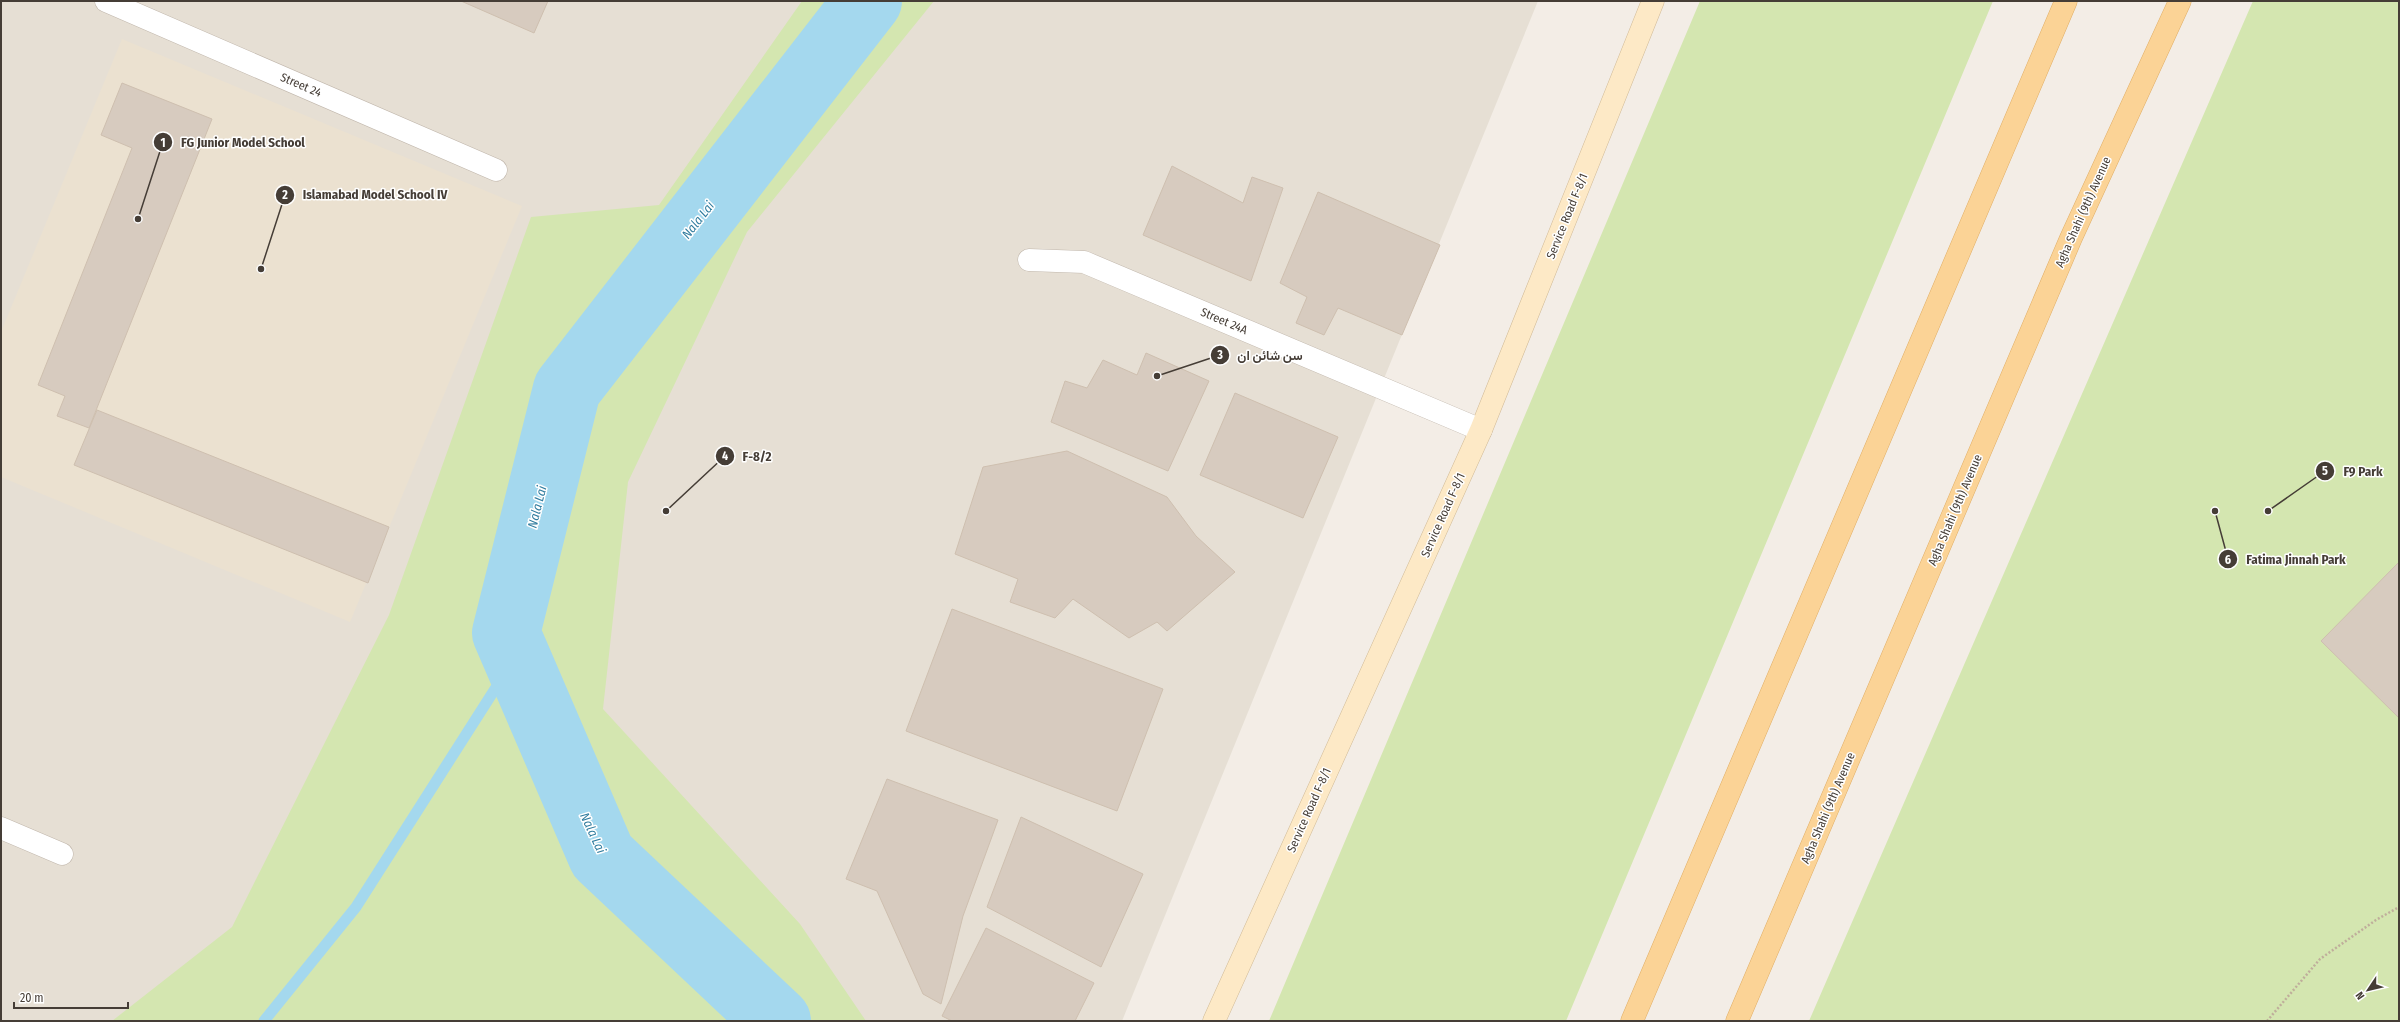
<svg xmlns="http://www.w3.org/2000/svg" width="2400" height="1022" font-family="'Fira Sans Condensed',Vazirmatn,sans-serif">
  <rect width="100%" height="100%" fill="#f3ede6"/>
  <!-- residential -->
  <path fill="#e6dfd4" d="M1,1H1538L1122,1021H1Z"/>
  <!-- education -->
  <path fill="#ebe1d0" d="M122,39L522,206L350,622L1,477V332Z"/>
  <!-- green -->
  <path fill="#d4e6b0" d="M802,1H934L747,232L628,482L603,709L800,924L866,1021H112L232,927L389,615L531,217L659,205Z
    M1700,1H1993L1566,1021H1269Z
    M2253,1H2399V1021H1809Z"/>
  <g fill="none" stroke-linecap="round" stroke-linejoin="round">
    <!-- stream -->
    <path stroke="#a4d8ee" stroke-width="11" d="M264,1021L356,907L516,656"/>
    <!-- river -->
    <path stroke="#a4d8ee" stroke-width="68" d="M777,1021L602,856L506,633L567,389L868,1"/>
  </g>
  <!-- building -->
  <path fill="#d7cbbf" stroke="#cebfaf" d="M461,1H548L534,33Z
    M122,83L212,119L89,428L57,416L65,396L38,385L132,148L101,135Z
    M1172,166L1243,203L1252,177L1283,188L1251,281L1143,235Z
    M1318,192L1440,245L1402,335L1338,308L1324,335L1296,323L1307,297L1280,283Z
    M1146,353L1209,381L1168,471L1051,422L1065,381L1087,388L1103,360L1137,375Z
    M1235,393L1338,437L1303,518L1200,475Z
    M97,410L389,527L368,583L74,465Z
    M1067,451L1167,497L1196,536L1235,572L1167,631L1157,622L1129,638L1073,599L1055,618L1010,602L1018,579L955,554L983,467Z
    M2399,562V718L2321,641Z
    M952,609L1163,689L1117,811L906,731Z
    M887,779L998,820L963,916L941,1004L923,994L877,891L846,879Z
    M1021,817L1143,874L1101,967L987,907Z
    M986,928L1094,983L1075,1021H952L942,1016Z"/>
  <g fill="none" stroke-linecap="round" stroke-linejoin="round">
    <defs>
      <path id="street" d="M106,1L496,170
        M1029,260L1084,262L1481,430
        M1,828L62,854"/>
      <path id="secondary" d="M1214,1021L1481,430L1653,1"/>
      <path id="primary" d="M1632,1021L2066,1
        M1737,1021L2071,238L2180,1"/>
    </defs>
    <!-- street casing -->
    <use href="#street" stroke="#c1b7ac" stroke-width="23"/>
    <!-- secondary casing -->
    <use href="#secondary" stroke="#d1bb97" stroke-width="23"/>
    <!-- primary casing -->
    <use href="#primary" stroke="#e0ae66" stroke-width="23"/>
    <!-- path -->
    <path stroke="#bfae9b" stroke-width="2.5" stroke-dasharray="2 2" stroke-linecap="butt" d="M2267,1021L2320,959L2376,920L2399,907"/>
    <!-- street -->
    <use href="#street" stroke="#fff" stroke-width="22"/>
    <!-- secondary -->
    <use href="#secondary" stroke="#fde9c6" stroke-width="22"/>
    <!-- primary -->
    <use href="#primary" stroke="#fbd396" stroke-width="22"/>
  </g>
  <g text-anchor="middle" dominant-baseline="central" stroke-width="3" stroke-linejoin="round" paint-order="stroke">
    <!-- street labels -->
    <g font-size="12" fill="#453d36" stroke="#fff">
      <text transform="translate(301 85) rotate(23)">Street 24</text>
      <text transform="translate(2083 212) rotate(-66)">Agha Shahi (9th) Avenue</text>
      <text transform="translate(1567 216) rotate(-68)">Service Road F-8/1</text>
      <text transform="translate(1224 321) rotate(23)">Street 24Α</text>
      <text transform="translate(1955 510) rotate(-67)">Agha Shahi (9th) Avenue</text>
      <text transform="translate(1443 515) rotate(-66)">Service Road F-8/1</text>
      <text transform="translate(1828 808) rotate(-67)">Agha Shahi (9th) Avenue</text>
      <text transform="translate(1309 810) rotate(-66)">Service Road F-8/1</text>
    </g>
    <!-- water labels -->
    <g font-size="13" font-style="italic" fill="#2f7c9e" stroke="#fff">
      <text transform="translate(698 220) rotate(-52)">Nala Lai</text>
      <text transform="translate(537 507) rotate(-76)">Nala Lai</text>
      <text transform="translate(593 833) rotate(65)">Nala Lai</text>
    </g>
  </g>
  <!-- callouts -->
  <path fill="none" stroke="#453d36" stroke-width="1.5" d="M138 219L163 142M261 269L285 195M1157 376L1220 355M666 511L725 456M2268 511L2325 471M2215 511L2228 559"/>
  <g fill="#453d36" stroke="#fff" stroke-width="1.5">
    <circle cx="138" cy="219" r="4"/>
    <circle cx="261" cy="269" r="4"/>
    <circle cx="1157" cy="376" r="4"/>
    <circle cx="666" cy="511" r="4"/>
    <circle cx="2268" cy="511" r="4"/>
    <circle cx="2215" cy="511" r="4"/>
    <circle cx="163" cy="142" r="10"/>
    <circle cx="285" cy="195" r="10"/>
    <circle cx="1220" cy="355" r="10"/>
    <circle cx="725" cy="456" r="10"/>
    <circle cx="2325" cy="471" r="10"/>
    <circle cx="2228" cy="559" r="10"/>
  </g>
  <g font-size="12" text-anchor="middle" font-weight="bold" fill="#fff">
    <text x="163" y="147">1</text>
    <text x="285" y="199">2</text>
    <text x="1220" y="359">3</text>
    <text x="725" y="460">4</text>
    <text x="2325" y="475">5</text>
    <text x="2228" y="564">6</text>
  </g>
  <g font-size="13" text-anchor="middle" font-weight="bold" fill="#453d36" stroke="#fff" stroke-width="3" stroke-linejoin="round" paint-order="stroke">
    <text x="243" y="147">FG Junior Model School</text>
    <text x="375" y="199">Islamabad Model School IV</text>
    <text x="1270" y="360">سن شائن ان</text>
    <text x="757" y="461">F-8/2</text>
    <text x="2363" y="476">F9 Park</text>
    <text x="2296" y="564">Fatima Jinnah Park</text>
  </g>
  <!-- border -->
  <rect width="2400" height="1022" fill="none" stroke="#453d36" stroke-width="4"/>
  <!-- north arrow -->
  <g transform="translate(2368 990) rotate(235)" stroke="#ffffff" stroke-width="3" paint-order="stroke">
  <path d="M0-3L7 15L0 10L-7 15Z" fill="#453d36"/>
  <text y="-6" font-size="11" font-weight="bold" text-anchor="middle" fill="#453d36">N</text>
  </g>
  <!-- scale -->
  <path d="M14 1002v6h114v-6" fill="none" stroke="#453d36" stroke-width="2"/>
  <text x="20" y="1002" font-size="12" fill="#453d36" stroke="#ffffff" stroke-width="3" paint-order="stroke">20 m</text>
</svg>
